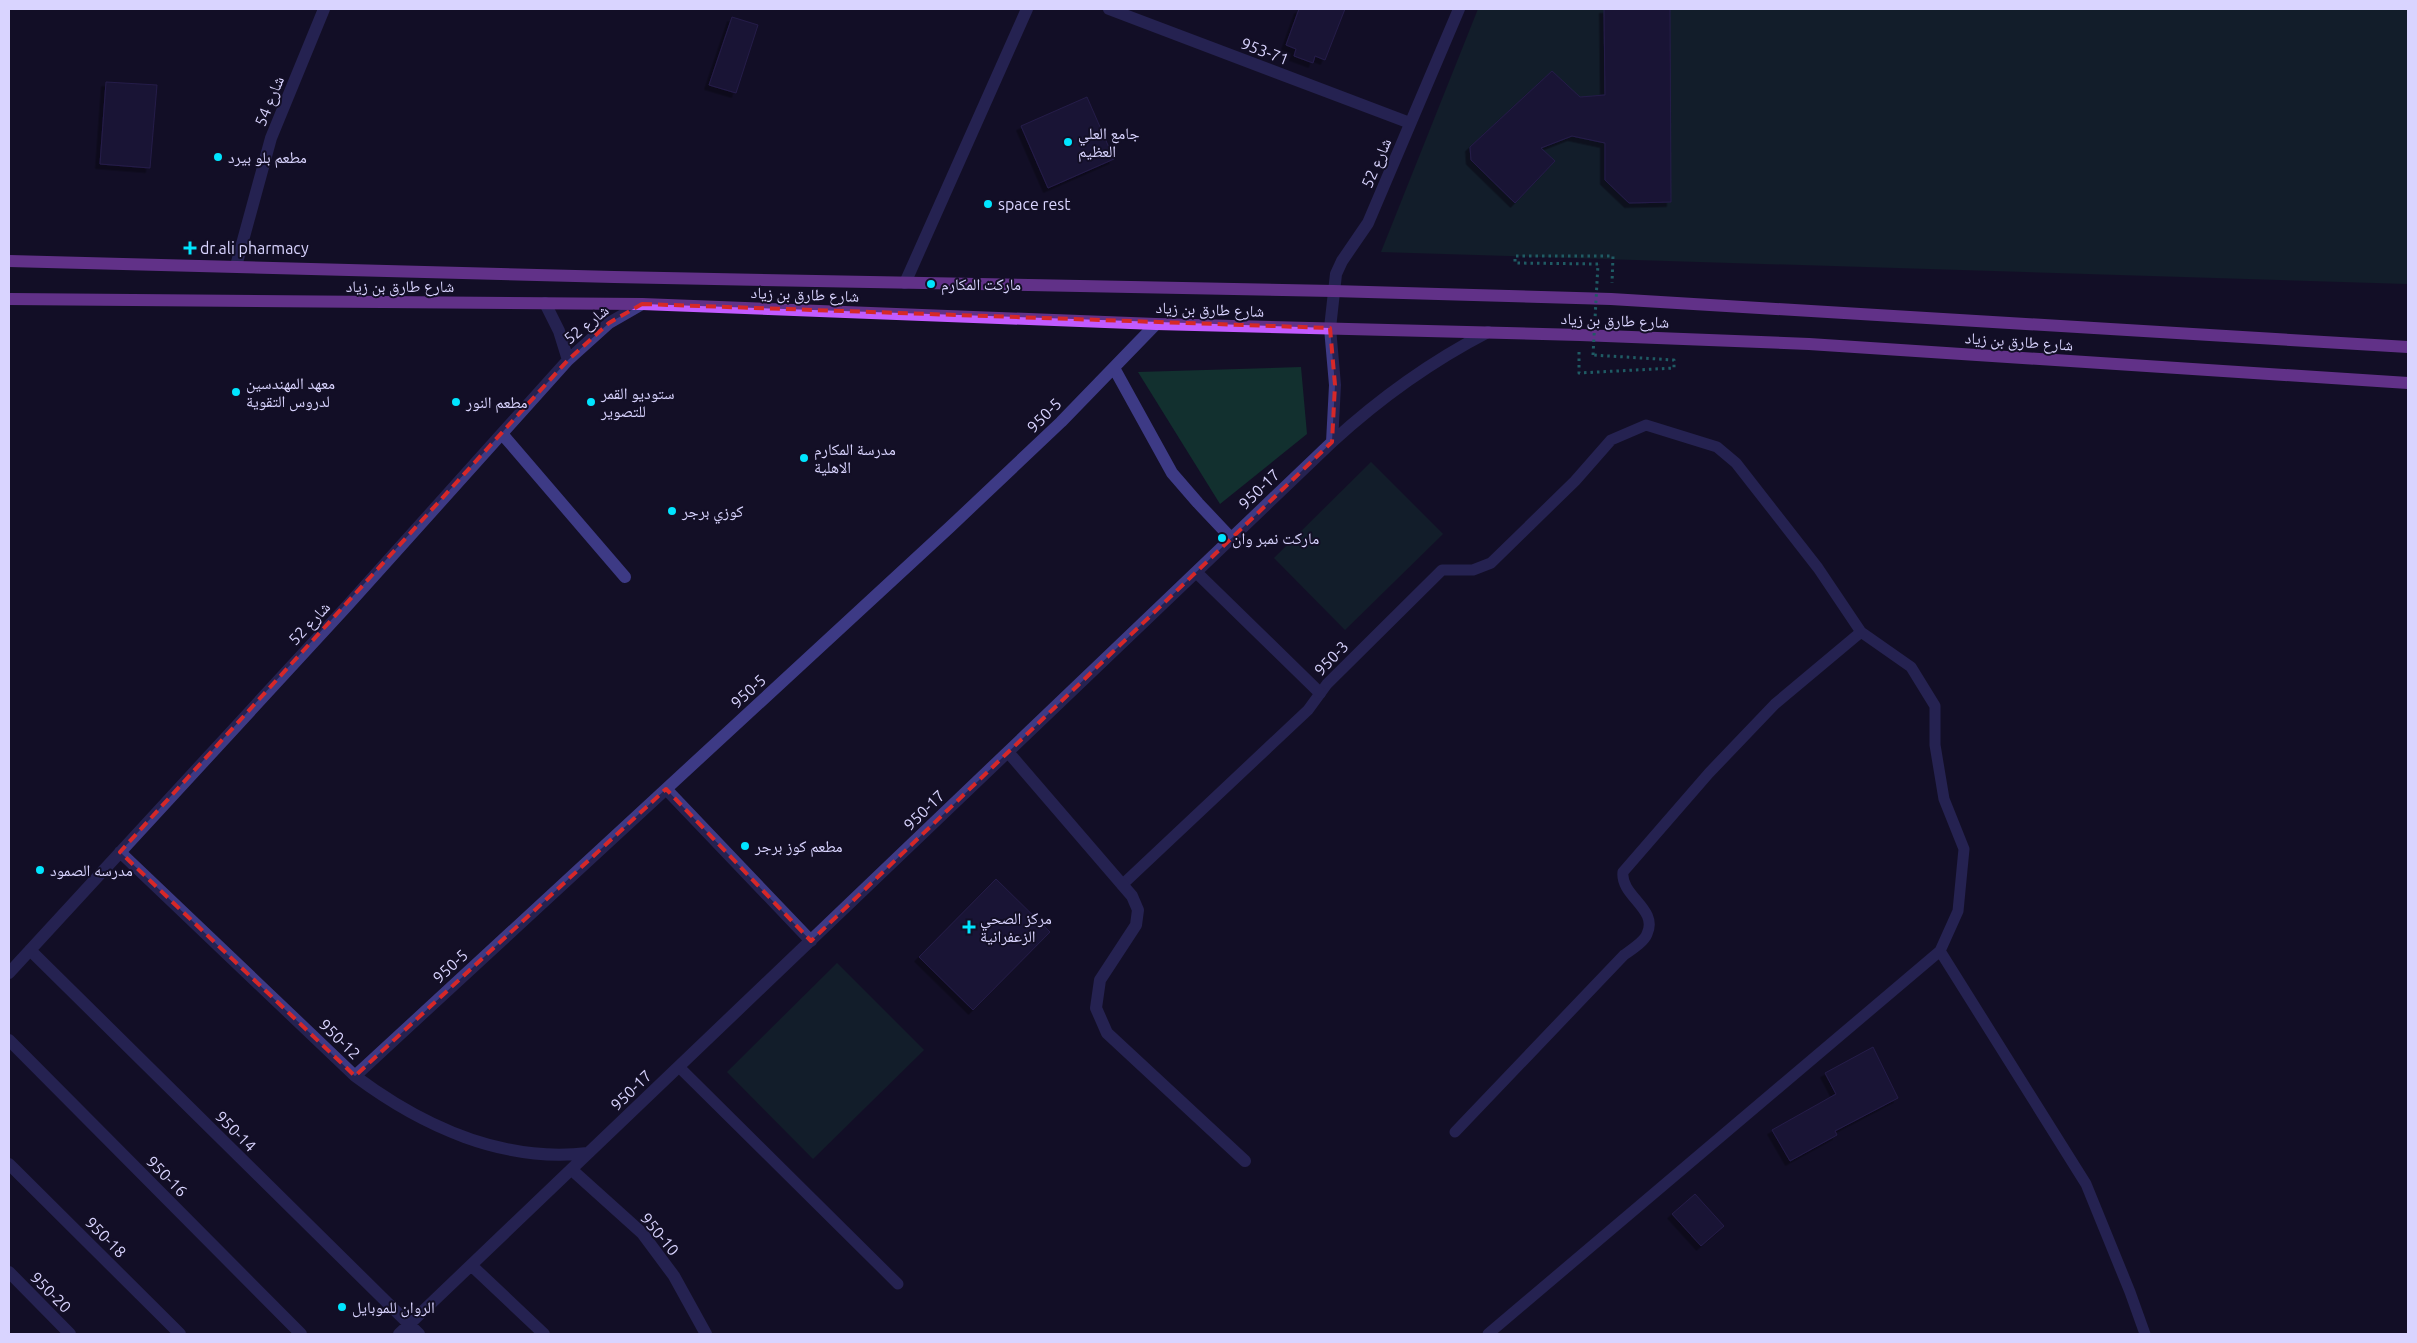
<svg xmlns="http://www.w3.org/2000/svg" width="2417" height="1343" font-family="Ubuntu,'Noto Naskh Arabic',sans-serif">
  <defs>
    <filter id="shadow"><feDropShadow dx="-4.5" dy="4.5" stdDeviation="0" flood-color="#0009"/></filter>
  </defs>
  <rect width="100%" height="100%" fill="#130f26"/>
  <!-- green -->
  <path fill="#12302f" d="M1478,9H2408V284L1381,252Z
    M1301,367L1307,434L1220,504L1138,372Z
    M1371,462L1443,534L1345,630L1274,558Z
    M837,963L924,1050L813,1159L727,1072Z"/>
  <!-- building -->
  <path fill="#241b47" stroke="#3b2d73" filter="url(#shadow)" d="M1299,9H1345L1325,60L1315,56L1313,63L1294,56L1296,49L1286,45Z
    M1604,9H1670L1671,202L1629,203L1605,180V143L1572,136L1541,148L1555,161L1515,203L1471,160L1470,147L1552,71L1580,97L1605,95Z
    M732,17L758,25L736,93L709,85Z
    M106,82L157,85L150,168L100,164Z
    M1087,97L1114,159L1048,188L1021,126Z
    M996,879L1050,932L973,1010L919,957Z
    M1873,1047L1898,1098L1835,1131L1837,1135L1790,1161L1772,1130L1836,1094L1825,1073Z
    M1695,1194L1724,1226L1701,1246L1672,1214Z"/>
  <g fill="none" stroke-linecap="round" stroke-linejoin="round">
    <!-- path -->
    <path stroke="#2fb8b0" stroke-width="3" stroke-dasharray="2.5 4" stroke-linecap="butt" d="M1598,264L1515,263V256H1613L1612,283
      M1579,352V373L1674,368V360L1593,355"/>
    <!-- lane -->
    <path stroke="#3d3a85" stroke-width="11" d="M1122,885L1308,710L1327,684L1442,570H1473L1491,563L1575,481L1611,440L1646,425L1717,447L1736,463L1818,568L1861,632L1911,667L1935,706V745L1944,799L1964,849L1958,911L1940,951L2086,1184L2130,1292L2145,1334
      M679,1067L898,1284
      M1455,1132L1624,955C1631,950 1644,942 1647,934C1659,909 1620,896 1623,872L1709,773L1775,704L1861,632
      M1488,1334L1940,951"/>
    <!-- street -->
    <path stroke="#3d3a85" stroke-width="12" d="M1109,9L1410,123
      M236,266L271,138L324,9
      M905,283L1027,9
      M545,303L559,331L568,360
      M1114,368L1172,473L1198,503L1231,538
      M503,435L625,577
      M1332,442L1335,385L1330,328L1336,274L1342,261L1368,223L1459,9
      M1196,572L1320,693
      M1008,752L1132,896L1138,910L1136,925L1100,980L1096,1008L1107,1033L1245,1161
      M666,789L811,941
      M120,852L355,1076C422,1126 503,1163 588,1153
      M30,950L419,1334
      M9,973L347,606L568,360L609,323L642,304
      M9,1040L301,1334
      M355,1076L950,527L1061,422L1156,324
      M9,1164L180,1334
      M572,1170L642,1233L674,1276L706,1334
      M471,1265L544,1334
      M9,1272L70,1334
      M399,1334L1332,442C1380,398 1430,362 1488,332"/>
    <!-- primary -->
    <path stroke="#c25bff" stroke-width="12" d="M9,261L614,277L1333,291L1611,299L2408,347
      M9,299L642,304L1156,324L1580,335L1809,344L2408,383"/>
    <!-- path-bridge -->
    <path stroke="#2fb8b0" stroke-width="3" stroke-dasharray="2.5 4" stroke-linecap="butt" d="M1593,355L1598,264"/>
  </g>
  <!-- marked area -->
  <path d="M0 0H2417V1343H0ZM642,304L1330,328L1335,385L1332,442L811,941L666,789L355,1076L120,852L568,360L609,323Z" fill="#130f26" fill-opacity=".55" fill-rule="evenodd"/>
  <path fill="none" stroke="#d62828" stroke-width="4" stroke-dasharray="10 6" stroke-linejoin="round" d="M642,304L1330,328L1335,385L1332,442L811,941L666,789L355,1076L120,852L568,360L609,323Z"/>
  <!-- markers -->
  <g fill="#00e5ff" stroke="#130f26" stroke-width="2">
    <circle cx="1068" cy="142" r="5"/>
    <circle cx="218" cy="157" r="5"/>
    <circle cx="988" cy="204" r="5"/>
    <path d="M187.5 240.5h5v5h5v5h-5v5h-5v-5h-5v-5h5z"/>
    <circle cx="931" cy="284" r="5"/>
    <circle cx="236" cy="392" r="5"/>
    <circle cx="456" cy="402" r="5"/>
    <circle cx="591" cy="402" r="5"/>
    <circle cx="804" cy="458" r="5"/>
    <circle cx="672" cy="511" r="5"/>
    <circle cx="1222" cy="538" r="5"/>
    <circle cx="745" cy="846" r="5"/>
    <circle cx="40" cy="870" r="5"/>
    <path d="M966.5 919.5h5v5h5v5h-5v5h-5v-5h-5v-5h5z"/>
    <circle cx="342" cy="1307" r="5"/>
  </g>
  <g text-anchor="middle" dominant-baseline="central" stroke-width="4" stroke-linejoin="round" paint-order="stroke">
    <!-- street labels -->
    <g font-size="16" fill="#d9d4ff" stroke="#130f26">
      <text transform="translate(1265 51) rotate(21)">953-71</text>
      <text transform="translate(269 101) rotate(-68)">شارع 54</text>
      <text transform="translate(1376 163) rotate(-67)">شارع 52</text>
      <text x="400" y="286">شارع طارق بن زياد</text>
      <text transform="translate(805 294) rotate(2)">شارع طارق بن زياد</text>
      <text transform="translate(1210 309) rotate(2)">شارع طارق بن زياد</text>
      <text transform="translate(1615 320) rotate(2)">شارع طارق بن زياد</text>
      <text transform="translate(586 324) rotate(-39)">شارع 52</text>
      <text transform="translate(2019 341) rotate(4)">شارع طارق بن زياد</text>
      <text transform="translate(1044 415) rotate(-45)">950-5</text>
      <text transform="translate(1259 489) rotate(-44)">950-17</text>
      <text transform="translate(309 623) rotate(-47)">شارع 52</text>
      <text transform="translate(1331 658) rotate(-46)">950-3</text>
      <text transform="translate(748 691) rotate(-43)">950-5</text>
      <text transform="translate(924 810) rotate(-44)">950-17</text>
      <text transform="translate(450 966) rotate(-43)">950-5</text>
      <text transform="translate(340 1039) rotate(44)">950-12</text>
      <text transform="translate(631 1090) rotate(-44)">950-17</text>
      <text transform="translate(236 1131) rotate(45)">950-14</text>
      <text transform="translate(167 1176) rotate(45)">950-16</text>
      <text transform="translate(660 1234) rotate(50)">950-10</text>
      <text transform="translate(106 1237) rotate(45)">950-18</text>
      <text transform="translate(51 1292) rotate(45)">950-20</text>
    </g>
    <!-- poi labels -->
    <g font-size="16" fill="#d9d4ff" stroke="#130f26" text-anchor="start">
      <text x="1078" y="133">جامع العلي<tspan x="1078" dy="18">العظيم</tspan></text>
      <text x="228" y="157">مطعم بلو بيرد</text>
      <text x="998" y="204">space rest</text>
      <text x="200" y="248">dr.ali pharmacy</text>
      <text x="941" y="284">ماركت المكارم</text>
      <text x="246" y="383">معهد المهندسين<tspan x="246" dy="18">لدروس التقوية</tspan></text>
      <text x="601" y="393">ستوديو القمر<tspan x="601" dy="18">للتصوير</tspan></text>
      <text x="466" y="402">مطعم النور</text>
      <text x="814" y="449">مدرسة المكارم<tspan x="814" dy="18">الاهلية</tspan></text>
      <text x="682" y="511">كوزي برجر</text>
      <text x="1232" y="538">ماركت نمبر وان</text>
      <text x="755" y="846">مطعم كوز برجر</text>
      <text x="50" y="870">مدرسه الصمود</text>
      <text x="980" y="918">مركز الصحي<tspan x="980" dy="18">الزعفرانية</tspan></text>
      <text x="352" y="1307">الروان للموبايل</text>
    </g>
  </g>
  <!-- border -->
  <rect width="2417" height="1343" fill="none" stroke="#d9d4ff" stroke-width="20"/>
</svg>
